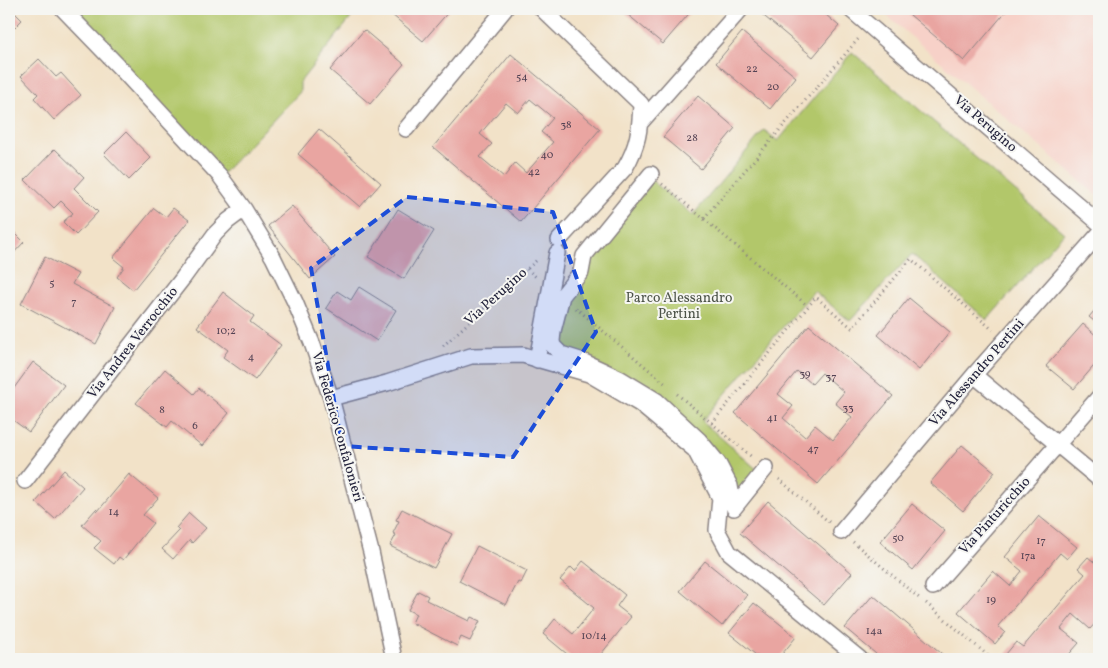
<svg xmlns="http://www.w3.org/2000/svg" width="1108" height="668" font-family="Vollkorn,serif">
  <rect width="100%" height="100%" fill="#f6f6f2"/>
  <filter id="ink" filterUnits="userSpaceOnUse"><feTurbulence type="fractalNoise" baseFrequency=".02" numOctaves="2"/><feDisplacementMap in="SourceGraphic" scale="10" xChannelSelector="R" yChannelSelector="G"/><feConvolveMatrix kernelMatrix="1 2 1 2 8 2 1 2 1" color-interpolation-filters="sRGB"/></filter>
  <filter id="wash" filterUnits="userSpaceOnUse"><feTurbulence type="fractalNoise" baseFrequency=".0096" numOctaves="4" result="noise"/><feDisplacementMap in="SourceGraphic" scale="20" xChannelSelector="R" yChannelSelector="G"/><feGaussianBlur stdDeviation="1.12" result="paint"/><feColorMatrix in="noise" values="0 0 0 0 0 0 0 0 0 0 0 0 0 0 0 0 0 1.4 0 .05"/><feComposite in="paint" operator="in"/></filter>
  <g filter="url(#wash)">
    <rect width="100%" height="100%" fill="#f2e2c8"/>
    <!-- built -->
    <path fill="#f7d1c8" d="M879,9H1099V197L1018,128Z"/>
    <!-- green -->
    <path fill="#b2c76b" stroke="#6a7453" d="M64,9H358L300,82V92L220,176Z
      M852,52L1064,233L987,320L912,254L850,321L814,291L702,421L761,473L734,506L719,463L563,354L555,331L588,255L650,179L693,215L764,130L778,141Z"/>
    <g id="blocks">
      <!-- building -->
      <path fill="#e9a5a1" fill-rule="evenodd" d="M9,9H11L22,20L9,33Z
        M385,9H451L423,41Z
        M621,9H693L663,44Z
        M761,9H819L839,26L813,57L759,12Z
        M903,9H1008L964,61Z
        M364,30L404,64L370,104L330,70Z
        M742,32L796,77L770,109L716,63Z
        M511,54L600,129L521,222L433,147ZM530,99L553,118L541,132L553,142L526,173L515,163L504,177L480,157L492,144L480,134L506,103L518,113Z
        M39,59L56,77L61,73L81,95L54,120L34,98L38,94L21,76Z
        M698,96L735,128L701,169L663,137Z
        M319,129L381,183L360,207L298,154Z
        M126,132L151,158L129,180L104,154Z
        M55,149L84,177L74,188L98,212L76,235L63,222L73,213L61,201L54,208L25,180Z
        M292,206L335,257L310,279L268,226Z
        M154,208L166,217L173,208L189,220L133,290L117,277L124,267L113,258Z
        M398,209L434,231L404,279L368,257Z
        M9,227L24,242L9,258Z
        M45,257L78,274L72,284L115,307L96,344L21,304Z
        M359,287L396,310L377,341L326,308L337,291L351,300Z
        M223,292L254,316L250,322L281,345L255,380L223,357L228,350L197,327Z
        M909,298L950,332L919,370L878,335Z
        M1099,305V325L1089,317Z
        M1083,324L1099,338V360L1074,389L1046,366Z
        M809,325L893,396L818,484L735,413ZM797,371L812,384L822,373L844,392L835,403L852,417L833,440L815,425L805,437L783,418L793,406L778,394Z
        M33,362L64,385L29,432L9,417V395Z
        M165,369L194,394L199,388L229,413L202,446L172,421L167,427L136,403Z
        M962,445L995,472L963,511L930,483Z
        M64,470L83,487L55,519L36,502Z
        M129,474L158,498L143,515L153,523L123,560L119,557L114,564L94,548L101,541L82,525L96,509L98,511Z
        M768,501L852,573L824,605L740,533Z
        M912,504L945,531L913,570L880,542Z
        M402,509L452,534L434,568L390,546L396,535L393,533L399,521L396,520Z
        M189,513L206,528L192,543L190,540L173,559L162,549L179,531L176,528Z
        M1039,516L1077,547L1067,559L1060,553L998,626L1005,632L995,644L958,612L993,571L1010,586L1022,571L1005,557Z
        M477,546L527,571L521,583L518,582L506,605L459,581Z
        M1088,557L1099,566V619L1090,629L1073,614L1061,629L1079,643L1065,659H1013L1006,654L1016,642L1023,647L1085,574L1078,568Z
        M583,561L625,595L617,606L631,617L597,659H573L543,634L555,619L573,634L594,608L560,580L571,567L575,571Z
        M705,561L747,595L722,626L680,591Z
        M418,591L428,596L426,600L469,621L471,617L480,621L470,641L461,637L457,646L412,623L416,614L408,610Z
        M873,595L948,659H882L845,628Z
        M754,603L796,637L778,659H761L729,633Z"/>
    </g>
  </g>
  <g filter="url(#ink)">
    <use href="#blocks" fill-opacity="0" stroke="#8a8282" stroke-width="1"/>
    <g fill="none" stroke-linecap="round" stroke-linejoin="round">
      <defs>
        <path id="street" d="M63,9L123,71L220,176L244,209L273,257L295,302L312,343L331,398L371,552L394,659
          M542,9L641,104C640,129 638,146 625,168L559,240
          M850,9L1099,223
          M641,122L741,9
          M406,129L505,9
          M651,174L584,256L581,272L562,296L553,331L552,341L553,346L561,354L580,360L619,378L657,401L699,440L718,463L730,486L734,508L766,468
          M537,360L557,253
          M974,375L1099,479
          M331,398L387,383L471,356L523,355L589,374L640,404L695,450L720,498L717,530L729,552L860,659
          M25,481L183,278L215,234L228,221L244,209
          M841,532L974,375L1099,234
          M933,587L1099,397"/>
      </defs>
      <!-- street casing -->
      <use href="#street" stroke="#8a8282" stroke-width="18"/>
      <!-- path -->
      <path stroke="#8a8282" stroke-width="3" stroke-dasharray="1 4" stroke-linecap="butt" d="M662,184L808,306
        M704,218L860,37
        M527,269L536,277
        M576,308L667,385
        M443,346L538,259
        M677,394L753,458
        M712,423L816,297L852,328L911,259L993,330
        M779,479L829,522
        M853,542L919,598
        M926,603L992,659"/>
      <!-- street -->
      <use href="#street" stroke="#fff" stroke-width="15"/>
    </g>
  </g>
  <!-- marked area -->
  <path fill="#1d4ed8" fill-opacity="0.2" stroke="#1d4ed8" stroke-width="4" stroke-dasharray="10 6" stroke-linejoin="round" d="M407,197L553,212L596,332L513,457L342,446L311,268Z"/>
  <g text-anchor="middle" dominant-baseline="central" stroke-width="4" stroke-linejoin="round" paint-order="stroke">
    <!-- number labels -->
    <g font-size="11" fill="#544354">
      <text x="752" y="69">22</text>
      <text x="522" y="77">54</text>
      <text x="773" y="87">20</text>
      <text x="566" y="125">38</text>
      <text x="692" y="138">28</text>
      <text x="547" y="155">40</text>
      <text x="534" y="172">42</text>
      <text x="52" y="283">5</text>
      <text x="74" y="302">7</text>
      <text x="226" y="331">10;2</text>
      <text x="251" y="357">4</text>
      <text x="805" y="374">39</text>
      <text x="831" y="377">37</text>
      <text x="848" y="408">33</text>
      <text x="162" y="410">8</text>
      <text x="772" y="418">41</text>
      <text x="195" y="426">6</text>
      <text x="813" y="449">47</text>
      <text x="114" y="512">14</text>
      <text x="898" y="538">50</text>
      <text x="1041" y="541">17</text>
      <text x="1028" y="556">17a</text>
      <text x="991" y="600">19</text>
      <text x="874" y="631">14a</text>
      <text x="594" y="636">10/14</text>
    </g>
    <!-- street labels -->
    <g font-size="14" fill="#22223b" stroke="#f6f6f2">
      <text transform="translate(985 124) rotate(41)">Via Perugino</text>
      <text transform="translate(496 297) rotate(-42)">Via Perugino</text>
      <text transform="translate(133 343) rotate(-52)">Via Andrea Verrocchio</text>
      <text transform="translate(977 373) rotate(-49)">Via Alessandro Pertini</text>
      <text transform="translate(337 427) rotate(74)">Via Federico Confalonieri</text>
      <text transform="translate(995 516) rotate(-48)">Via Pinturicchio</text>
    </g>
    <!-- park labels -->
    <g font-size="14" fill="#4d5449" stroke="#f6f6f2">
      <text x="679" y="298">Parco Alessandro<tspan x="679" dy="16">Pertini</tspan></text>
    </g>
  </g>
  <!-- margin -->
  <rect width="1108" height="668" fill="none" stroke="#f6f6f2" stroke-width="30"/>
</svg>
